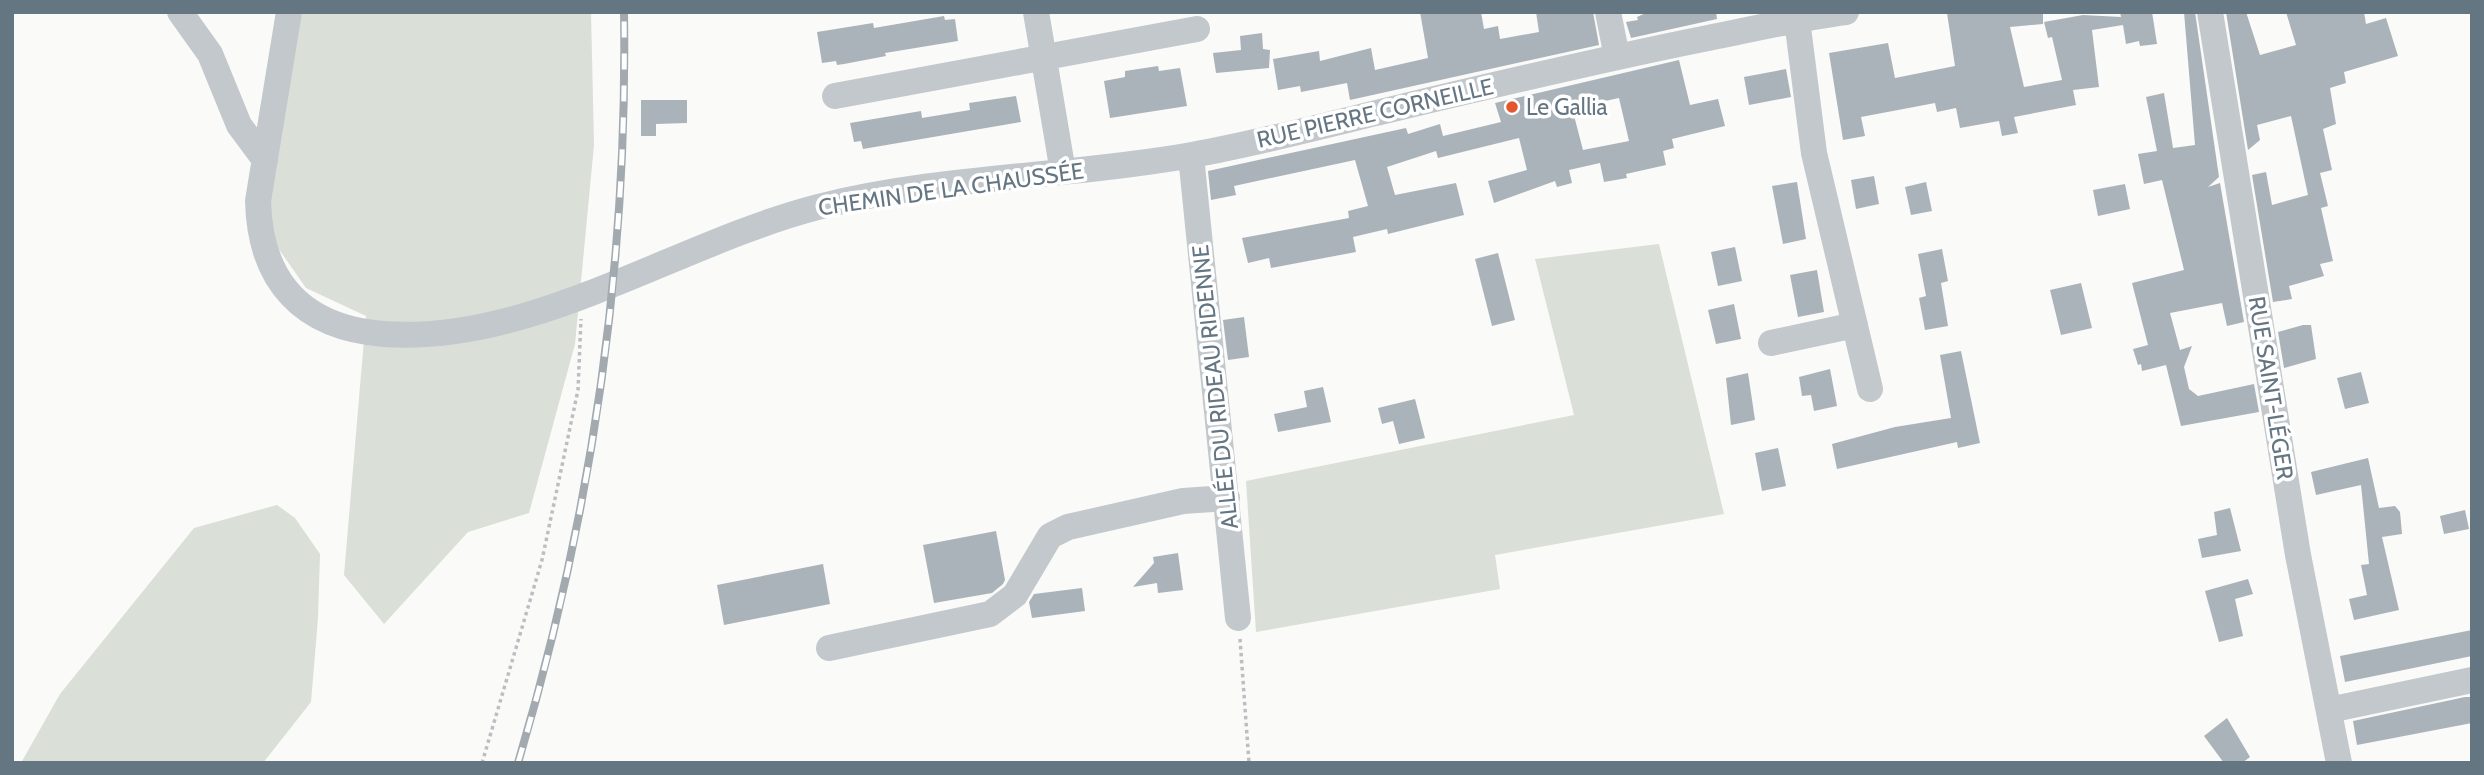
<svg xmlns="http://www.w3.org/2000/svg" width="2484" height="775" font-family="Cabin,sans-serif">
  <rect width="100%" height="100%" fill="#fafaf8"/>
  <!-- green -->
  <path fill="#dadfd7" d="M300,12H591L594,145L575,344L529,513L468,532L384,624L344,575L366,316L306,288L269,235V178Z
    M1659,244L1724,514L1495,555L1500,589L1256,632L1246,481L1574,415L1535,259Z
    M277,505L295,518L320,554L318,618L311,702L263,763H21L60,694L194,528Z"/>
  <!-- building -->
  <path fill="#aab3b9" fill-rule="evenodd" d="M1420,12H1481L1484,29L1498,26L1500,39L1539,32L1536,12H1593L1599,45L1350,100L1347,83L1301,92L1300,86L1278,90L1273,59L1319,51L1320,61L1371,48L1375,70L1428,58Z
    M1648,12H1716L1717,19L1631,38L1626,22L1638,20L1637,17Z
    M2043,12V24L2010,27L2024,87L2062,80L2052,37L2048,38L2044,22L2083,15L2121,17L2120,12H2152L2157,44L2140,46L2139,41L2126,44L2123,25L2092,30L2099,87L2073,90L2076,105L2014,117L2018,133L2002,136L1999,121L1960,128L1956,108L1937,112L1935,103L1861,117L1865,136L1843,140L1829,53L1888,43L1895,78L1955,66L1947,13Z
    M2184,12H2195L2219,177L2208,187L2220,183L2244,322L2227,326L2222,303L2170,313L2180,350L2192,346L2184,367L2189,389L2198,396L2254,384L2259,412L2181,426L2166,365L2142,371L2141,364L2138,365L2133,349L2148,345L2132,283L2184,270L2162,180L2144,184L2138,154L2157,151L2146,97L2164,93L2173,148L2195,145Z
    M2226,12H2246L2260,55L2296,45L2286,12H2364L2366,24L2386,18L2398,56L2344,72L2346,83L2330,88L2336,124L2323,129L2332,170L2320,173L2328,206L2321,208L2333,261L2320,264L2324,276L2289,286L2292,299L2273,302L2252,175L2266,172L2272,205L2308,195L2291,116L2257,125L2260,140L2248,150Z
    M944,16L945,20L955,19L958,41L885,53L886,56L844,64L837,65L836,61L822,63L817,32L873,23L874,28Z
    M1262,33L1263,49L1270,50L1269,68L1216,73L1213,53L1241,50L1240,36Z
    M1679,60L1690,105L1718,99L1725,126L1672,139L1674,148L1663,151L1666,165L1626,174L1627,178L1604,182L1600,163L1569,170L1572,183L1557,187L1555,181L1494,203L1488,181L1527,170L1519,138L1438,158L1436,151L1387,167L1395,195L1456,183L1464,215L1388,234L1387,229L1353,237L1356,252L1271,268L1269,258L1248,263L1242,238L1349,218L1348,211L1368,206L1355,160L1234,186L1236,195L1211,200L1208,171L1406,128L1408,134L1440,124L1443,136L1501,122L1495,103ZM1619,98L1629,141L1583,150L1572,108Z
    M1158,66L1159,71L1180,68L1187,106L1110,118L1104,81L1125,77V71Z
    M1786,69L1791,97L1749,105L1744,77Z
    M1016,96L1021,122L863,149L861,141L854,142L850,123L921,111L922,118L970,110L969,103Z
    M641,100H687V123L656,124V136H641Z
    M1874,176L1879,204L1856,209L1851,180Z
    M1797,182L1806,239L1783,244L1772,186Z
    M1926,182L1932,211L1911,215L1905,187Z
    M2125,184L2130,209L2098,216L2093,190Z
    M1735,247L1742,281L1718,286L1711,252Z
    M1942,249L1948,281L1941,283L1948,326L1925,330L1919,298L1926,296L1918,254Z
    M1498,253L1515,320L1492,326L1475,259Z
    M1817,270L1824,312L1798,317L1790,275Z
    M2081,283L2092,328L2061,335L2050,290Z
    M1734,304L1741,339L1716,344L1708,310Z
    M1244,317L1249,357L1228,360L1223,320Z
    M2303,325H2311L2316,359L2284,368L2278,332Z
    M1961,351L1980,443L1958,448L1957,442L1837,469L1832,444L1895,427L1951,418L1940,355Z
    M1830,369L1837,406L1814,411L1811,395L1802,396L1799,377Z
    M2361,372L2369,403L2345,409L2337,378Z
    M1748,373L1755,420L1731,425L1726,378Z
    M1323,387L1331,422L1278,432L1274,414L1307,407L1304,391Z
    M1415,399L1425,438L1399,444L1393,421L1382,424L1378,408Z
    M1778,448L1786,486L1762,491L1755,453Z
    M2368,458L2379,508L2395,506L2400,512L2402,534L2382,537L2399,610L2354,620L2349,599L2367,595L2361,565L2369,564L2361,485L2316,495L2311,472Z
    M2230,508L2241,551L2202,558L2198,539L2217,535L2214,512Z
    M2465,510L2469,529L2444,534L2440,516Z
    M996,531L1005,580L1003,584L992,593L934,603L923,545Z
    M1178,553L1183,590L1158,593L1157,583L1133,587L1154,563L1153,557Z
    M823,564L830,604L724,625L717,585Z
    M2248,579L2253,594L2235,599L2243,636L2219,642L2205,591Z
    M1082,588L1085,611L1032,618L1029,602L1034,594Z
    M2472,630V656L2345,682L2340,656Z
    M2465,697H2472V723L2357,745L2353,721Z
    M2227,718L2250,757L2242,763H2224L2204,736Z"/>
  <g fill="none" stroke-linecap="round" stroke-linejoin="round">
    <!-- path -->
    <path stroke="#bbbfc2" stroke-width="3.5" stroke-dasharray="3.5 3.5" stroke-linecap="butt" d="M1240,639L1249,763
      M482,763L542,560L578,390L581,319"/>
    <!-- minor -->
    <path stroke="#c3c8cc" stroke-width="26" d="M180,12L210,54L239,125L265,160
      M289,12L258,201C260,282 303,328 384,334C531,345 678,243 818,207C940,176 1069,177 1192,155C1254,144 1315,128 1376,113C1485,87 1593,61 1703,39C1750,30 1798,18 1846,12
      M1036,12L1063,172
      M1608,12L1617,57
      M2210,12L2298,555L2339,763
      M1797,20L1814,153L1870,389
      M835,96L1197,29
      M1191,156L1238,618
      M1771,343L1855,325
      M829,648L990,614L1015,595L1050,536L1068,527L1183,501L1227,498
      M2329,710L2472,680"/>
    <defs>
      <path id="rail" d="M518,763C591,518 628,268 624,12"/>
    </defs>
    <!-- rail casing -->
    <use href="#rail" stroke="#a2aab0" stroke-width="8"/>
    <!-- rail -->
    <use href="#rail" stroke="#fff" stroke-width="5" stroke-dasharray="16" stroke-linecap="butt"/>
  </g>
  <!-- markers -->
  <circle fill="#e4572e" stroke="#fff" stroke-width="2.5" cx="1512" cy="107" r="7"/>
  <g text-anchor="middle" dominant-baseline="central" stroke-width="7" stroke-linejoin="round" paint-order="stroke">
    <!-- poi labels -->
    <g font-size="23" fill="#657683" stroke="#fff" text-anchor="start">
      <text x="1526" y="107">Le Gallia</text>
    </g>
    <!-- street labels -->
    <g font-size="23" fill="#657683" stroke="#fff">
      <text transform="translate(1375 113) rotate(-13)">RUE PIERRE CORNEILLE</text>
      <text transform="translate(951 189) rotate(-8)">CHEMIN DE LA CHAUSSÉE</text>
      <text transform="translate(1215 387) rotate(-96)">ALLÉE DU RIDEAU RIDENNE</text>
      <text transform="translate(2271 388) rotate(81)">RUE SAINT-LÉGER</text>
    </g>
  </g>
  <!-- border -->
  <rect width="2484" height="775" fill="none" stroke="#657683" stroke-width="28"/>
</svg>
